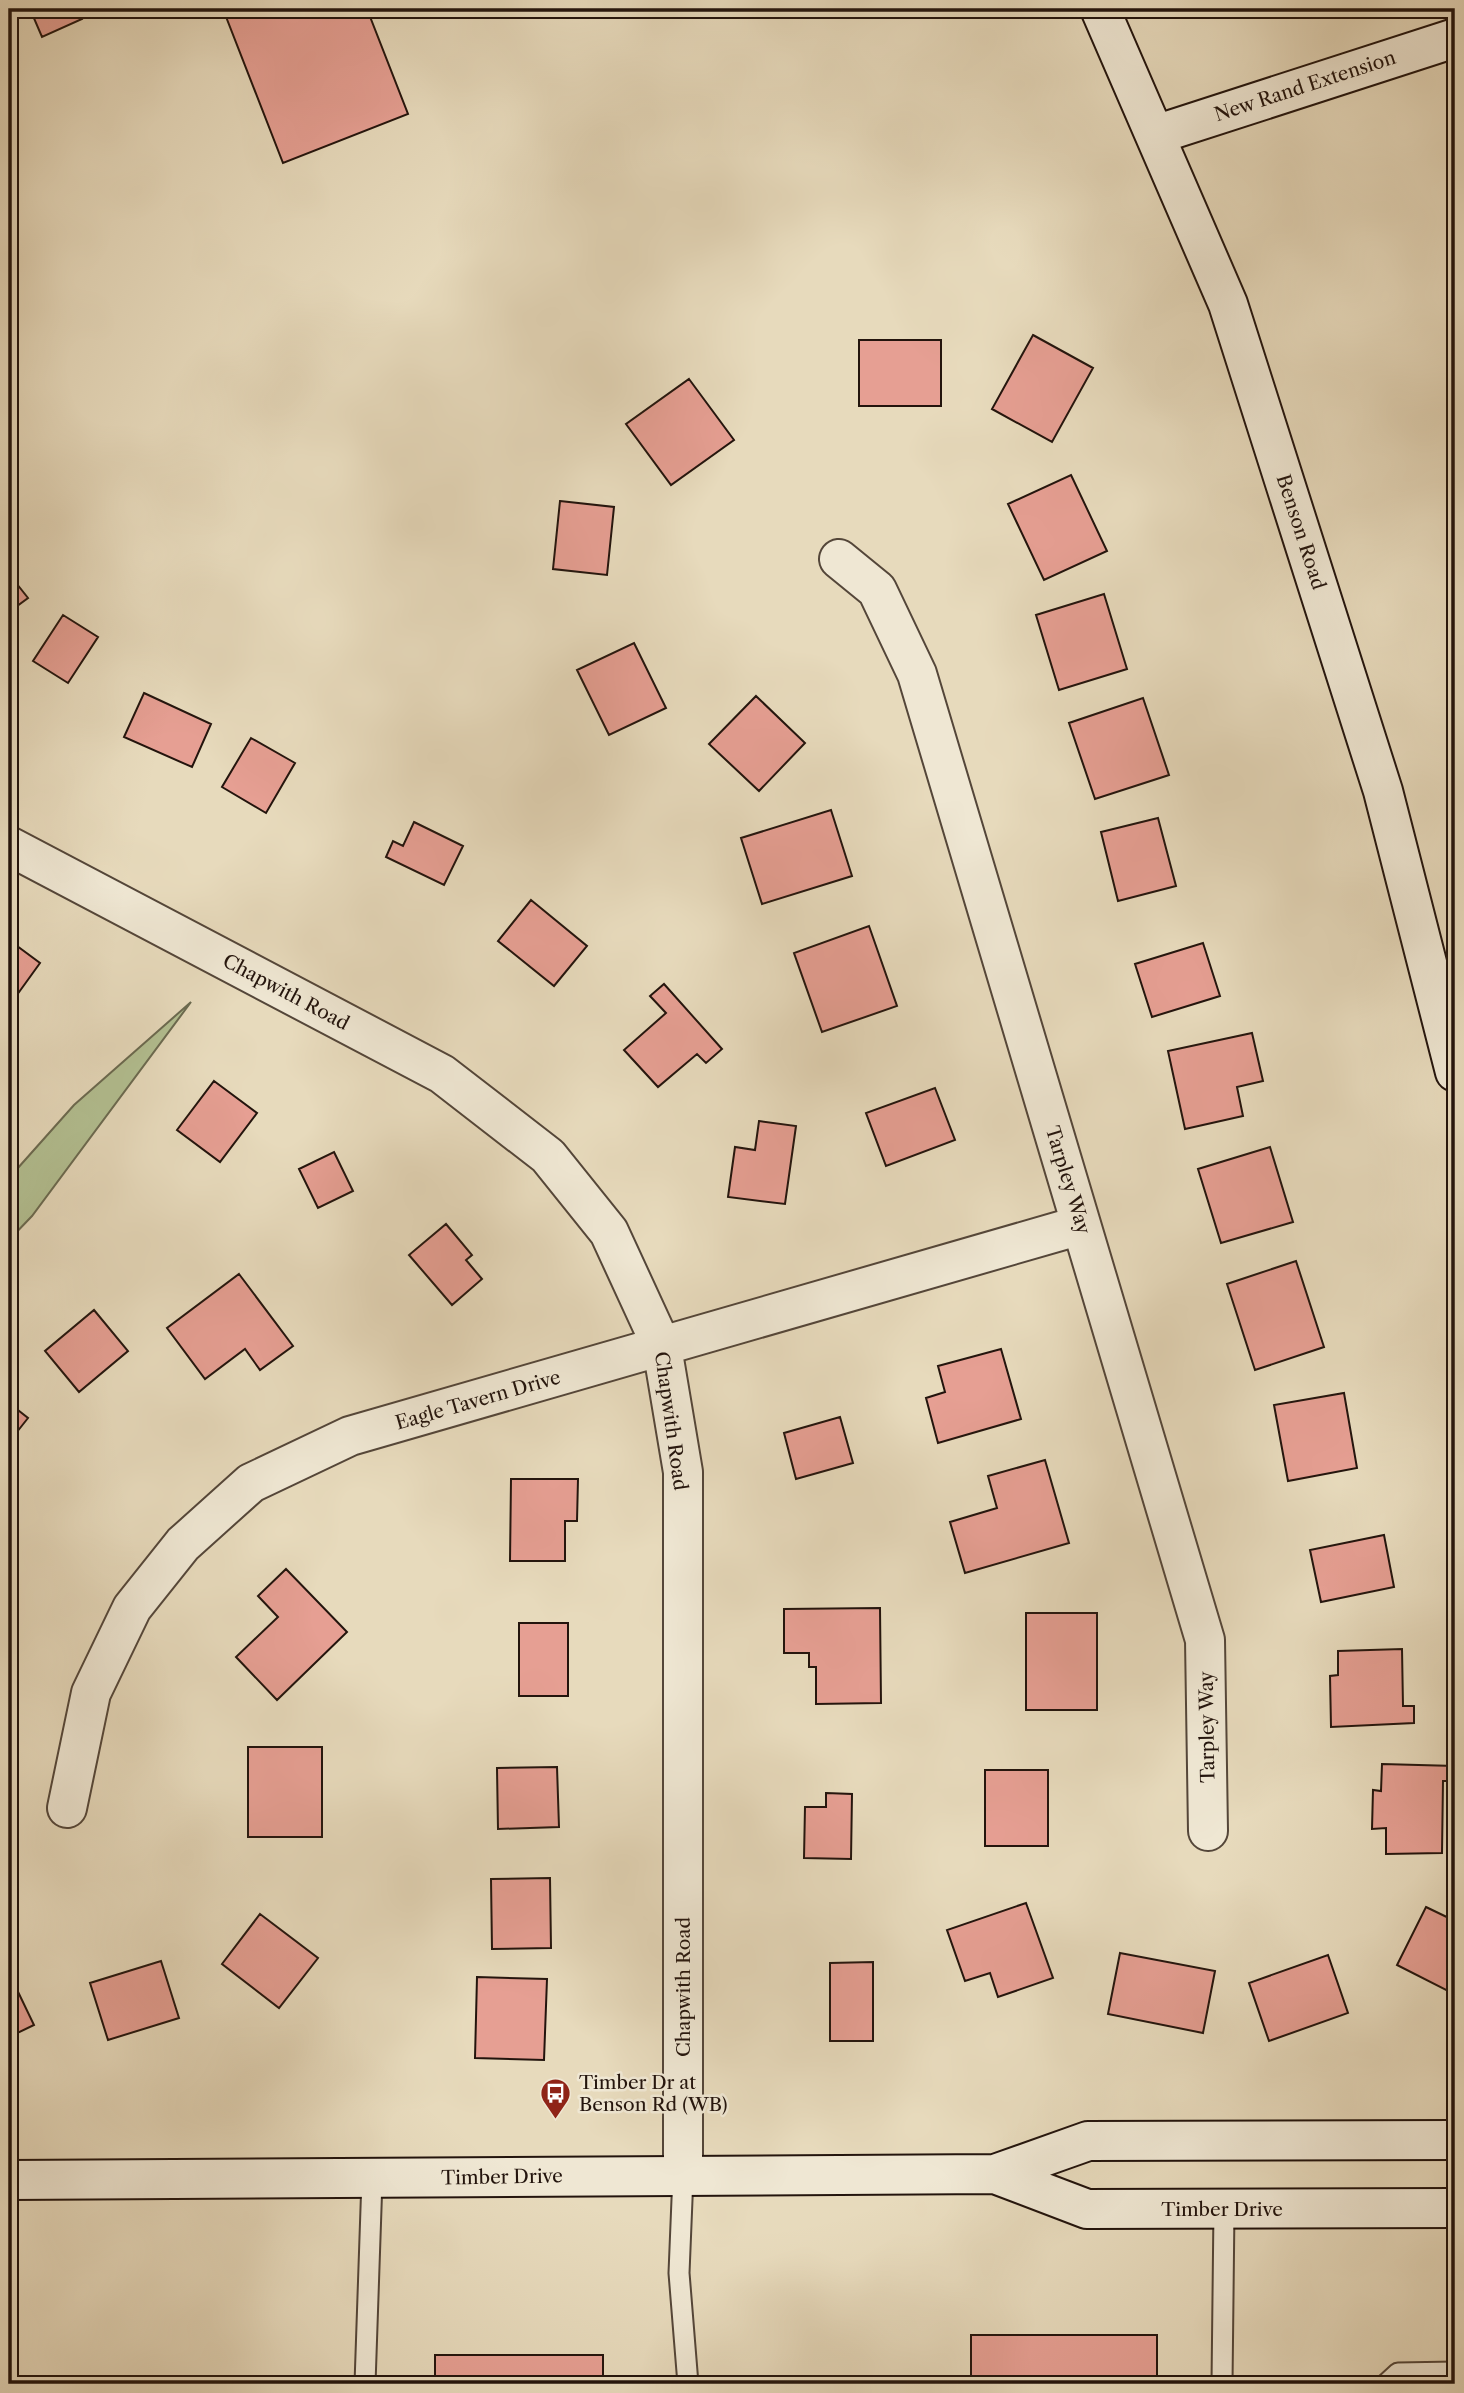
<svg xmlns="http://www.w3.org/2000/svg" width="1464" height="2393" font-family="'Libre Caslon Text',serif">
  <rect width="100%" height="100%" fill="#e7dabc"/>
  <filter id="stains"><feTurbulence type="fractalNoise" baseFrequency=".00286" numOctaves="4"/><feColorMatrix values="0 0 0 0 .2 0 0 0 0 .09 0 0 0 0 .02 0 0 0 .5 -.17"/></filter>
  <radialGradient id="worn" r=".72"><stop offset=".6" stop-color="#630" stop-opacity="0"/><stop offset="1" stop-color="#630" stop-opacity=".3"/></radialGradient>
  <!-- green -->
  <path fill="#b3c092" stroke="#6b6a50" stroke-width="2" d="M191,1002L32,1216L9,1240V1178L74,1105Z"/>
  <!-- building -->
  <path fill="#e69f93" stroke="#23140d" stroke-width="2" d="M30,9H78L82,19L42,37Z
    M223,9H367L408,114L283,163Z
    M1033,335L1093,368L1052,442L992,409Z
    M859,340H941V406H859Z
    M689,379L734,440L671,485L626,424Z
    M1071,475L1107,551L1044,580L1008,504Z
    M560,501L614,507L607,575L553,569Z
    M9,574L28,598L9,612Z
    M1104,594L1127,669L1059,690L1036,615Z
    M63,615L98,637L68,683L33,661Z
    M634,643L666,708L609,735L577,670Z
    M144,693L211,724L192,767L124,737Z
    M756,696L805,743L759,791L709,744Z
    M1143,698L1169,775L1095,799L1069,723Z
    M251,738L295,763L266,813L222,787Z
    M831,810L852,876L762,904L741,838Z
    M1158,818L1176,886L1118,901L1101,832Z
    M414,822L463,846L444,885L386,857L393,841L403,846Z
    M531,900L587,946L554,986L498,941Z
    M869,926L897,1006L822,1032L794,953Z
    M9,940L40,963L9,1006Z
    M1203,943L1220,996L1152,1017L1135,964Z
    M664,984L722,1049L706,1063L697,1054L658,1087L624,1050L666,1013L650,996Z
    M1252,1033L1263,1081L1237,1087L1243,1116L1185,1129L1168,1051Z
    M214,1081L257,1113L220,1162L177,1130Z
    M935,1088L955,1140L886,1166L866,1113Z
    M759,1121L796,1126L785,1204L728,1197L735,1147L755,1150Z
    M1270,1147L1293,1222L1221,1243L1198,1169Z
    M334,1152L353,1191L318,1208L299,1169Z
    M446,1224L472,1255L466,1260L482,1279L452,1305L409,1255Z
    M1296,1261L1324,1347L1255,1370L1227,1284Z
    M239,1274L293,1346L260,1370L245,1349L205,1379L167,1328Z
    M94,1310L128,1351L79,1392L45,1351Z
    M1001,1349L1021,1419L938,1443L926,1398L945,1392L938,1366Z
    M1344,1393L1357,1468L1288,1481L1274,1405Z
    M9,1403L28,1418L9,1442Z
    M840,1417L853,1463L796,1479L784,1433Z
    M1045,1460L1069,1543L965,1573L950,1522L997,1508L988,1476Z
    M511,1479H578L577,1521H565V1561H510Z
    M1384,1535L1394,1587L1321,1602L1310,1550Z
    M286,1569L347,1632L277,1700L236,1657L278,1617L258,1596Z
    M880,1608L881,1703L816,1704V1667H809V1653H784V1609Z
    M1026,1613H1097V1710H1026Z
    M519,1623H568V1696H519Z
    M1402,1649L1403,1706H1414V1723L1331,1727L1330,1676L1338,1675V1651Z
    M248,1747H322V1837H248Z
    M1382,1764L1455,1766V1781H1443L1442,1853L1386,1854V1828L1372,1829L1373,1790L1381,1791Z
    M557,1767L559,1827L498,1829L497,1768Z
    M985,1770H1048V1846H985Z
    M826,1793L852,1794L851,1859L804,1858L805,1807H826Z
    M550,1878L551,1948L492,1949L491,1879Z
    M1026,1903L1053,1978L998,1997L990,1973L965,1981L947,1930Z
    M1426,1907L1455,1921V1981L1450,1992L1397,1965Z
    M260,1914L318,1958L279,2008L222,1964Z
    M1120,1953L1215,1971L1203,2033L1108,2014Z
    M1328,1955L1348,2013L1269,2041L1249,1983Z
    M161,1961L179,2018L108,2040L90,1983Z
    M873,1962V2041H830V1963Z
    M9,1973L34,2025L9,2037Z
    M477,1977L547,1979L544,2060L475,2058Z
    M971,2335H1157V2384H971Z
    M435,2355H603V2384H435Z"/>
  <g fill="none" stroke-linecap="round" stroke-linejoin="round">
    <defs>
      <path id="lane" d="M683,2175L679,2273L688,2384
        M365,2384L372,2179
        M1222,2384L1224,2209
        M1386,2384L1398,2373L1455,2372"/>
      <path id="street" d="M839,559L877,590L917,674L1205,1640L1208,1831
        M9,846L442,1074L548,1156L609,1232L662,1347L683,1472V2175
        M67,1808L91,1693L132,1608L183,1544L251,1483L350,1436L1081,1225"/>
      <path id="secondary" d="M1100,9L1228,304L1383,791L1455,1072
        M1155,135L1455,38
        M995,2174L1087,2209L1455,2208
        M9,2180L995,2174L1088,2141L1455,2140"/>
    </defs>
    <!-- lane casing -->
    <use href="#lane" stroke="#544639" stroke-width="23"/>
    <!-- street casing -->
    <use href="#street" stroke="#544639" stroke-width="42"/>
    <!-- secondary casing -->
    <use href="#secondary" stroke="#23140d" stroke-width="42"/>
    <!-- lane -->
    <use href="#lane" stroke="#efe7d3" stroke-width="19"/>
    <!-- street -->
    <use href="#street" stroke="#efe7d3" stroke-width="38"/>
    <!-- secondary -->
    <use href="#secondary" stroke="#efe7d3" stroke-width="38"/>
  </g>
  <!-- icons -->
  <defs>
    <symbol id="bus-pin" viewBox="-11 -11 22 30"><path d="M0 17L-7.5 6A9.5 9.5 0 1 1 7.5 6Z" fill="#8f2418" stroke="#efe7d3"/><path d="M-5-6H5V4H4V6H2V4H-2V6H-4V4H-5ZM-3.5-4V0h7V-4ZM-3.5 1.2v1.5H-2V1.2ZM2 1.2v1.5H3.5V1.2Z" fill="#fff"/></symbol>
  </defs>
  <g fill-rule="evenodd">
    <use href="#bus-pin" x="538" y="2076" width="35" height="47"/>
  </g>
  <g text-anchor="middle" dominant-baseline="central" stroke-width="5" stroke-linejoin="round" paint-order="stroke">
    <!-- street labels -->
    <g font-size="19" fill="#23140d" stroke="#efe7d3">
      <text transform="translate(1305 86) rotate(-18)">New Rand Extension</text>
      <text transform="translate(1301 532) rotate(72)">Benson Road</text>
      <text transform="translate(286 992) rotate(28)">Chapwith Road</text>
      <text transform="translate(1068 1180) rotate(73)">Tarpley Way</text>
      <text transform="translate(478 1400) rotate(-16)">Eagle Tavern Drive</text>
      <text transform="translate(671 1421) rotate(82)">Chapwith Road</text>
      <text transform="translate(1207 1727) rotate(-91)">Tarpley Way</text>
      <text transform="translate(683 1987) rotate(-90)">Chapwith Road</text>
      <text transform="translate(502 2177) rotate(-1)">Timber Drive</text>
      <text x="1222" y="2209">Timber Drive</text>
    </g>
    <!-- poi labels -->
    <g font-size="19" fill="#23140d" stroke="#efe7d3" text-anchor="start">
      <text x="579" y="2082">Timber Dr at<tspan x="579" dy="22">Benson Rd (WB)</tspan></text>
    </g>
  </g>
  <!-- margin -->
  <rect width="1464" height="2393" fill="none" stroke="#e7dabc" stroke-width="35"/>
  <rect x="10" y="10" width="1443" height="2372" fill="none" stroke="#23140d" stroke-width="3.5"/>
  <rect x="18" y="18" width="1429" height="2358" fill="none" stroke="#23140d" stroke-width="2"/>
  <rect width="100%" height="100%" filter="url(#stains)"/>
  <rect width="100%" height="100%" fill="url(#worn)"/>
</svg>
